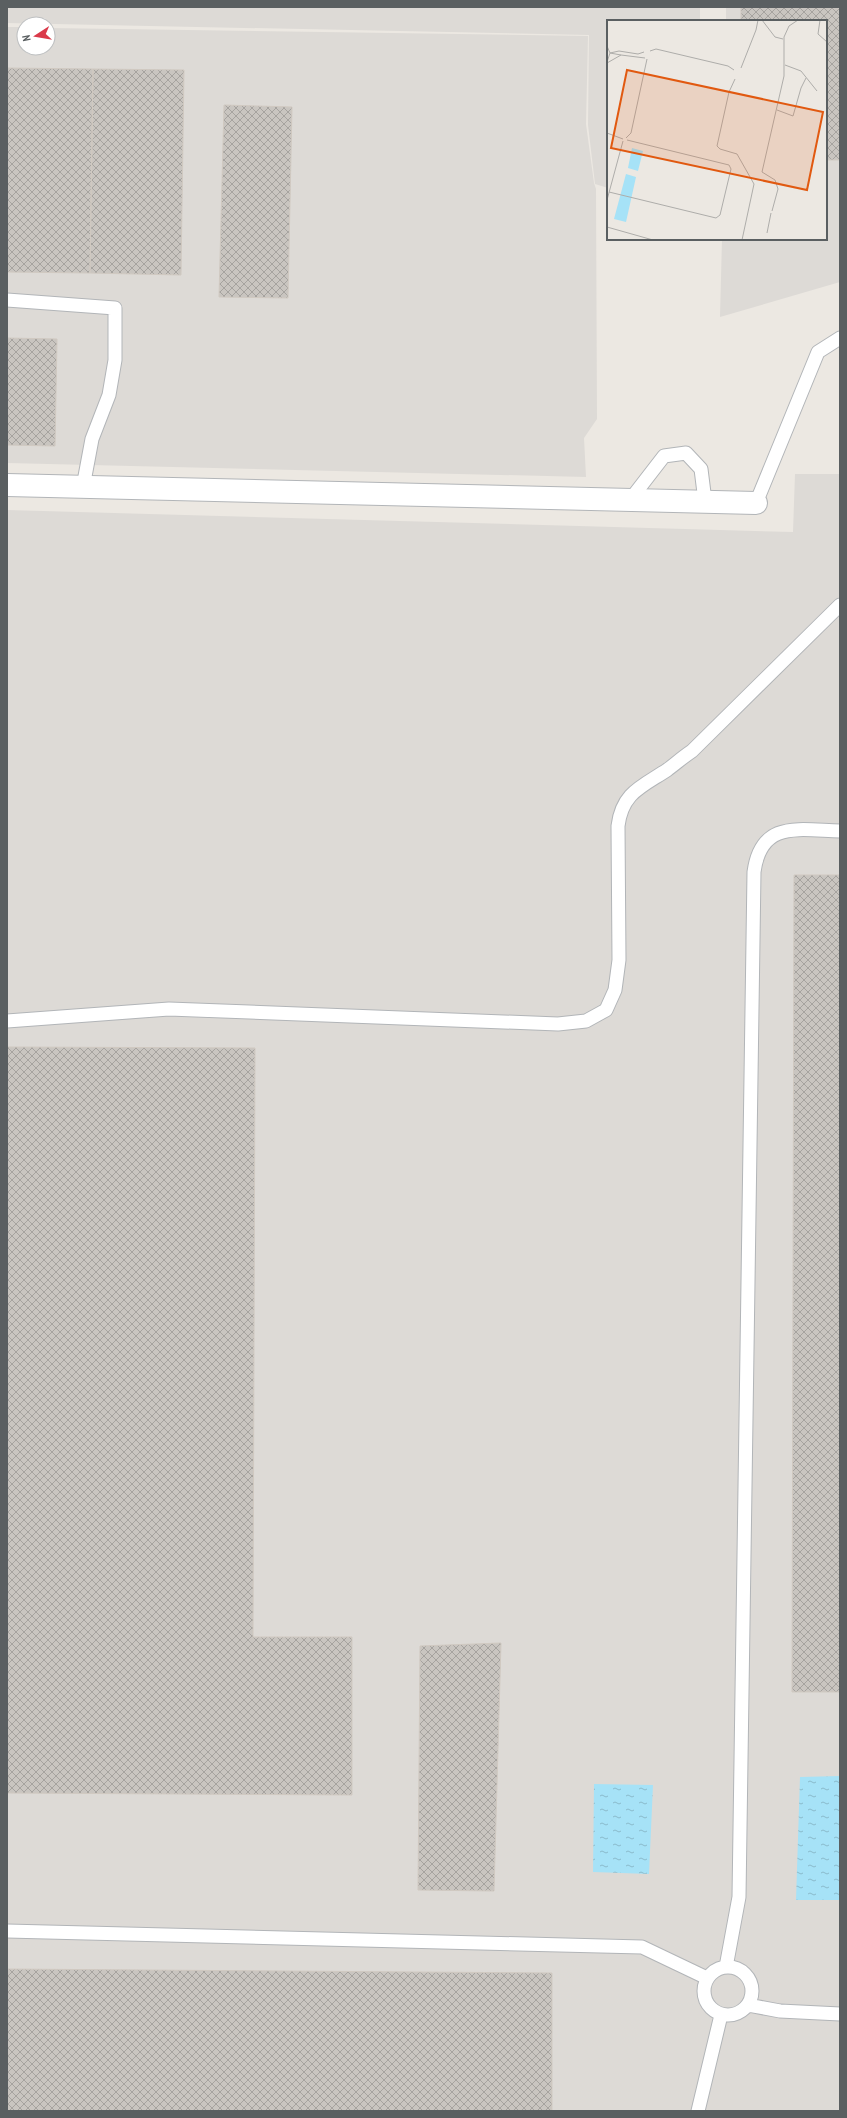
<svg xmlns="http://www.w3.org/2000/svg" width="847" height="2118" font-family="'PT Sans Narrow',sans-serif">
  <defs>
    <pattern id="water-ripples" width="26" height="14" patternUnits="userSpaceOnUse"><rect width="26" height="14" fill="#a6e2f7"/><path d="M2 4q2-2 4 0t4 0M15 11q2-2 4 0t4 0" fill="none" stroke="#8abacb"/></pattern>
    <pattern id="building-cross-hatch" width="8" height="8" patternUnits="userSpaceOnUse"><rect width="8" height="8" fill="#c9c5c0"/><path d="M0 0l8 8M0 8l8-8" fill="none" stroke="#a6a39f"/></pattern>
  </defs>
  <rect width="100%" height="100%" fill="#ece8e2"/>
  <!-- industrial -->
  <path fill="#dddad6" d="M7,7H700V21H608V188L595,184L588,125L589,35L7,23Z
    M726,7H840V282L720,317L722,239H826V21H726Z
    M7,27H24V48H48V28L588,36L586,124L594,183L596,189L597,419L584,438L586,477L7,463Z
    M795,474H840V2111H7V510L793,532Z"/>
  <!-- water -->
  <path fill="url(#water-ripples)" d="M840,1776V1900H796L800,1777Z
    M594,1784L653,1785L649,1874L593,1872Z"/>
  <!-- building -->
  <path fill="url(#building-cross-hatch)" stroke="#d0c9c1" d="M741,7H840V160H826V21H741Z
    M7,68L93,69L90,273L7,272Z
    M93,69L184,70L181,275L90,273Z
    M224,105L292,107L288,298L219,297Z
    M7,338L57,339L55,446L7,445Z
    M794,875H840V1692H792Z
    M7,1047L255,1048L253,1637H352V1795L7,1793Z
    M501,1643L494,1891L418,1890L420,1646Z
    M7,1969L552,1973V2111H7Z"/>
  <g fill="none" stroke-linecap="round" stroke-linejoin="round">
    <defs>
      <path id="service" d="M7,300L115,308V360L109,395L92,439L83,487
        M630,500L664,456L686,453L701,469L705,501
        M756,503L818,352L840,338
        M7,1021L169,1009L558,1024L586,1021L606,1010L615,990L619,960L618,826C622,793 641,787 667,770C675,764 683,757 692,751L840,605
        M7,1931L642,1947L707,1978
        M704 1991a24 24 0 1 1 48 0a24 24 0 1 1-48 0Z
        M726,1967L739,1897L754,872C761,820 798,830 840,831
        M748,2005L780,2011L840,2014
        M698,2111L721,2015"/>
      <path id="minor" d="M7,485L756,503"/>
    </defs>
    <!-- service casing -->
    <use href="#service" stroke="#b2b5b8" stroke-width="15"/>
    <!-- minor casing -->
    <use href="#minor" stroke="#b2b5b8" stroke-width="24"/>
    <!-- service -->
    <use href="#service" stroke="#fff" stroke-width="13"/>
    <!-- minor -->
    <use href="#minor" stroke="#fff" stroke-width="22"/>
  </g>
  <!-- overview -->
  <g transform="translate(607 20)">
    <rect width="220" height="220" fill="#ece8e2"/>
    <path d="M25,128L36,131L31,151L21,148ZM19,154L29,157L19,202L7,199Z" fill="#a6e2f7"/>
    <path fill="none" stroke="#aeadaa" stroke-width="1" d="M155,0L168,17L176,19M213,0L211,14L220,22M0,26L3,33L0,42M43,31L49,29L121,46L127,50M14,35L3,33L12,31L31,34L37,32M0,43L14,35L38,38M178,45L194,51L210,71M134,48L149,10L151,0M128,59L122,72L110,126L113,129L130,134L147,164L135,220M170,90L186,96L194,68L199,58M0,113L16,119M19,118L24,113L40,39M2,172L109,198L113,195L124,149L122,145L20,120M0,180L16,121M165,191L171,169L168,160L155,152L177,56V17L182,6L191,0M0,207L46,220M160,213L164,193"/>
    <path fill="#e15910" fill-opacity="0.15" stroke="#e15910" stroke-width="2" d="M20,50L216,92L200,170L4,128Z"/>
    <rect width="220" height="220" fill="none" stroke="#5a5f61" stroke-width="2"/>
  </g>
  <!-- border -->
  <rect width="847" height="2118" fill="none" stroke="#5a5f61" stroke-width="16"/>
  <!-- north arrow -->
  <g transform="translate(36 36) rotate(258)"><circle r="19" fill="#ffffff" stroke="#bdbfc0"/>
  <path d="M0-3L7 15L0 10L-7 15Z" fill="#da3a4a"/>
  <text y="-6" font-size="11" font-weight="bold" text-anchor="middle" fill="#5a5f61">N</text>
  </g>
</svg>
